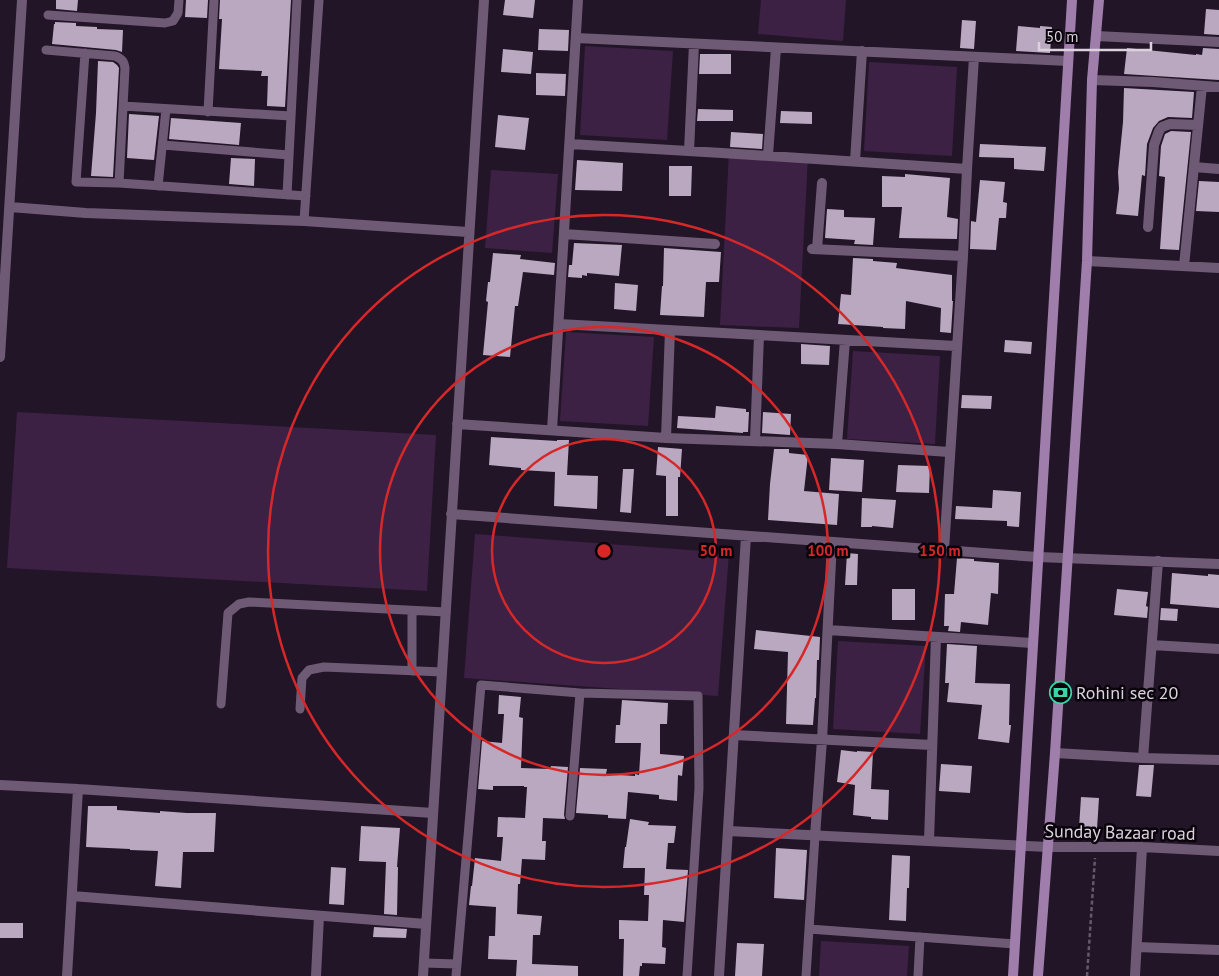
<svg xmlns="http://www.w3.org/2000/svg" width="1219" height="976" font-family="'PT Sans',sans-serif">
  <rect width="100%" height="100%" fill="#221527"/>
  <!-- green -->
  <path fill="#3c2145" d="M761,0H846L843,41L758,34Z
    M585,46L673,51L667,140L580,135Z
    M869,62L957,67L952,156L864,151Z
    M729,152L808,156L799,328L720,325Z
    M491,170L558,174L552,253L485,248Z
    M566,332L654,337L648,426L560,421Z
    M853,351L940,356L935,444L847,439Z
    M17,412L436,435L427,591L7,568Z
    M475,534L729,553L718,696L464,678Z
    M838,641L926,646L920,734L833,729Z
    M821,941L909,946L907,976H819Z"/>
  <!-- building -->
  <path fill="#baa8c0" d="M56,0H78L77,11L56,9Z
    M186,0H208L207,18L185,17Z
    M220,0H291L285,107L267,106L268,76H261L262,71L219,69L222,19H219Z
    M505,0H535L533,18L503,15Z
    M1206,9L1219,10V35L1204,34Z
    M962,20L976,21L974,49L960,48Z
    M55,22L76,23V26L97,27V29L123,30L122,52L116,50L52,44L54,24H55Z
    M1018,26L1040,28V26L1052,27L1050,53L1016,51Z
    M539,29L569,30L568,51L538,50Z
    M1127,48L1196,55V54L1202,55L1203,48L1219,49V80L1124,74Z
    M503,49L533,52L531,74L501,72Z
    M700,54H731V74H699Z
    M98,61L113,62L117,65L119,68L113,177L91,176L96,113Z
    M536,73L566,74L565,96L536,95Z
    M1124,88L1194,92L1192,118L1168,117L1159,121L1153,128L1147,144L1145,176L1142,175L1138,216L1116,214L1119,189L1118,172L1123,122Z
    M698,109L733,110V121H697Z
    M781,111L812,112V124L780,123Z
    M129,114L159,116L154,160L127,158Z
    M498,115L529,118L525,150L495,147Z
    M171,118L241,123L239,145L169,139Z
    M1171,131L1191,132L1179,250L1160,249L1165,177L1159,176L1161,146L1165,134Z
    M731,132L763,134L762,149L730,147Z
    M980,144L1046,147L1044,171L1014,169V158L979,157Z
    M231,158L255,159L254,186L229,184Z
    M577,160L623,163L622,191L575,190Z
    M669,166H692L691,196H669Z
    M905,174L950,178L947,217L958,219L957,239L899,238L902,207H882V176L905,177Z
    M980,180L1005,182L1003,202L1007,203L1006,218H999L996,250L970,249L971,221L976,222Z
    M1199,181L1219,182V212L1196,211Z
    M827,209L844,210V217L875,218L873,245L854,244L855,240L825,238Z
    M574,243L622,245L619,276L587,273V276L582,275V278L568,277L569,265H572Z
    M664,248L721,252L719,282H706L704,317L660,315L662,286H663Z
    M493,253L521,255L520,259L555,263L554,275L523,272L518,306H515L510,357L483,355L488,302L486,301L488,282H490Z
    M853,258L873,259V261L897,263L896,268L952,275V301H953L951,333L940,332L941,308L906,301L905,329L883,328V327L838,324L841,294L851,295Z
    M615,283L638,285L636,311L614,309Z
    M1005,340L1032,342L1031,354L1004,352Z
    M801,344L830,346L829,365L801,364Z
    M962,395L992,396L991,409L961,408Z
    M716,406L746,409V412H749L748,432H743V433L677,428L678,416L715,418Z
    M763,412L791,414L790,435L762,433Z
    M491,437L557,441V440H569L567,475L598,476L597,509L554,506L555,472L521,470V468L489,465Z
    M658,447L682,449L680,477H678V516H666V476L656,475Z
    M774,449H789V453L808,455L804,491L839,494L837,525L768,520L770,484Z
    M831,458L864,460L862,492L829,490Z
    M898,465L930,466L929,493L896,492Z
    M623,469H634L631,513L620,512Z
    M993,490L1021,492L1019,527L1007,526V521L955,519L956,506L992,508Z
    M862,498L896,500L893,528L872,526V527H861Z
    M847,553L858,554L857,585H845Z
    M957,558L974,559V561L999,563L998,594L991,593L988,625L961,622L960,632L948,631L949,626H944L945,594H954Z
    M1172,573L1208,576V574L1219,575V608L1170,604Z
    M892,589H915V620H892Z
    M1117,589L1148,592L1146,606L1148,607L1147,618L1114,615Z
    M1161,608L1178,609L1177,621L1160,620Z
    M756,630L820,637L819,660H817L816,698H815L813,725L786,724L788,652L754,649Z
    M947,644L977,646L975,683L1010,684L1009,725H1011L1009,743L978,739L982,705L947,702L949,683H945Z
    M499,695L521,697L519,717L523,718L521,768L550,769L551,766L568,767L564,815L565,819L543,818L542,841H546L545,860L522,859L520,884H518L517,914L542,916L540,935H533L532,964L578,966V976H516L517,960L488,959L489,936H495L496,907L469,905L471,886H472L475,858L501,861L503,837H497L498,817L525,818L527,787H524V786H493V790L478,789L482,741L502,743L504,714H498Z
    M622,700L668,703L667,724H660V754L684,756L682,776L678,775L677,801L659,799V795L628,792L626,819L608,818V815L576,813L580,768L607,769L606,774L635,776V774L639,775L641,743H615L616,725H620Z
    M841,750L857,752V751L873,752L871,789L889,790L888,820L871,819V817L853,815L855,785L837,782Z
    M941,764L972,766L970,793L939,791Z
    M1139,765H1154L1151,797L1136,796Z
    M1081,797L1099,798L1097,829L1079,828Z
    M88,806H117V810L160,813V811L187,813H216L214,852H183L181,888L155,886L158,851L130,850V849L86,847Z
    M630,819L649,822L648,825L676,826L674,843H668L666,869L688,870L684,922L663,920L662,947L666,948L665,964L642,963V966H640L639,976H623L624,939H619V920L647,921H648L649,895H644L645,868H623L625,847H626Z
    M361,826L400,828L397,867H398L397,915L384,914L386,862L359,861Z
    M776,848L807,850L804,900L774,898Z
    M892,855L910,856L909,888H907L906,921L889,920Z
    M331,867L346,868L344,905L329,904Z
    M0,923H23V938H0Z
    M374,927L407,929L406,938L373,937Z
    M737,943L764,944L762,976H735Z"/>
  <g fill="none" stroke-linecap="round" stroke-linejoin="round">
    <!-- path -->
    <path stroke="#655969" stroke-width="2.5" stroke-dasharray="4 2.5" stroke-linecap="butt" d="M1087,976L1095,858"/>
    <!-- lane -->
    <path stroke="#6f5a76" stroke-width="9" d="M48,15L165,23L173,21L178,13L179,0
      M46,50L115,56C122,59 124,61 125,68L119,183
      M85,53L76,182L119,183L306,196
      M123,106L291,116
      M208,112L214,0
      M163,145L289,155
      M158,186L166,109
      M287,195L297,0
      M304,221L319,0
      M412,611V671
      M221,704L228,613L239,604L249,602L446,612
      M300,709L302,678L309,670L324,667L442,672
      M570,816L580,693
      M809,929L1015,944
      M424,963L457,964
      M456,976L481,685L580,693L698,696L699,788L687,976
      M806,976L815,836
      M918,976L920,937"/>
    <!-- street -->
    <path stroke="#6f5a76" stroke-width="10" d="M1096,36L1219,42
      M576,38L1068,61
      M1092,80L1153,82L1219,87
      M570,144L722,153L967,169
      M689,151L694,44
      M768,155L776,48
      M855,161L862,51
      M1194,167L1219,169
      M10,207L86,213L304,221L468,232
      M1148,227L1154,145L1159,131L1162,127L1170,124L1198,125
      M564,234L715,244
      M812,249L963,256
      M817,249L822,183
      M1087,261L1219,268
      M1184,266L1202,86
      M559,324L956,346
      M0,357L22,0
      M457,424L666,438L837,444L949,452
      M552,430L578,0
      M666,438L670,330
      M755,441L759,335
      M837,444L845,340
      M451,514L1038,557L1219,564
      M944,550L963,256L967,169L974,57
      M828,630L1033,643
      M1152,645L1219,649
      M734,735L932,745
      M1055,753L1143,758L1219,760
      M1143,758L1158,561
      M0,785L78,789L433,813
      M728,831L1048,847H1142L1219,851
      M815,836L822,740L832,542
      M929,841L936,637
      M72,896L426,924
      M1137,947L1219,950
      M67,976L78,789
      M316,976L319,916
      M423,976L484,0
      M719,976L746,536
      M1135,976L1142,847"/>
    <!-- secondary -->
    <path stroke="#9f7eab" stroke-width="10" d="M1013,976L1072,0
      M1038,976L1055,753L1087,261L1092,80L1099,0"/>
  </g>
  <!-- distance rings -->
  <g fill="none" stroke="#d62828" stroke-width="2.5">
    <circle cx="604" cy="551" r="112"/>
    <circle cx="604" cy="551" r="224"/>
    <circle cx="604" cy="551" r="336"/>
  </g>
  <!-- icons -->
  <defs>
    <symbol id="bank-ring" viewBox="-11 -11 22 22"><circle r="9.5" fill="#09040b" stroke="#3ad4a5" stroke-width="1.5"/><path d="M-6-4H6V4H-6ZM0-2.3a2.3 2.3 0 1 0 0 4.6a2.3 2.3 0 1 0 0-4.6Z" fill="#3ad4a5"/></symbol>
  </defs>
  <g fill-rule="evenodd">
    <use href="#bank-ring" x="1048" y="680" width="25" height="25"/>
  </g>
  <g text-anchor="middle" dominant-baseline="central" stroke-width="5" stroke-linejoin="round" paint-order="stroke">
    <!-- poi labels -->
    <g font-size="18" fill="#dbd2de" stroke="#09040b" text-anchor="start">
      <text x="1076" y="692">Rohini sec 20</text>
    </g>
    <!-- street labels -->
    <g font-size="18" fill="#dbd2de" stroke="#09040b">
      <text transform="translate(1120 832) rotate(1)">Sunday Bazaar road</text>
    </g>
  </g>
  <circle cx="604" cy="551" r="8" fill="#d62828" stroke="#09040b" stroke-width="2.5"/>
  <g font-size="15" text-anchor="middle" font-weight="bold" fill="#d62828" stroke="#09040b" stroke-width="5" stroke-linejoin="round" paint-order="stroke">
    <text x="716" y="556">50 m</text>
    <text x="828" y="556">100 m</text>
    <text x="940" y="556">150 m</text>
  </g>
  <!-- scale -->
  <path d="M1039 42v8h112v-8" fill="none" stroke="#dbd2de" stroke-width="2.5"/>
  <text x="1046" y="42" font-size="15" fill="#dbd2de" stroke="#09040b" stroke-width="4" paint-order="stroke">50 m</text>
</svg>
